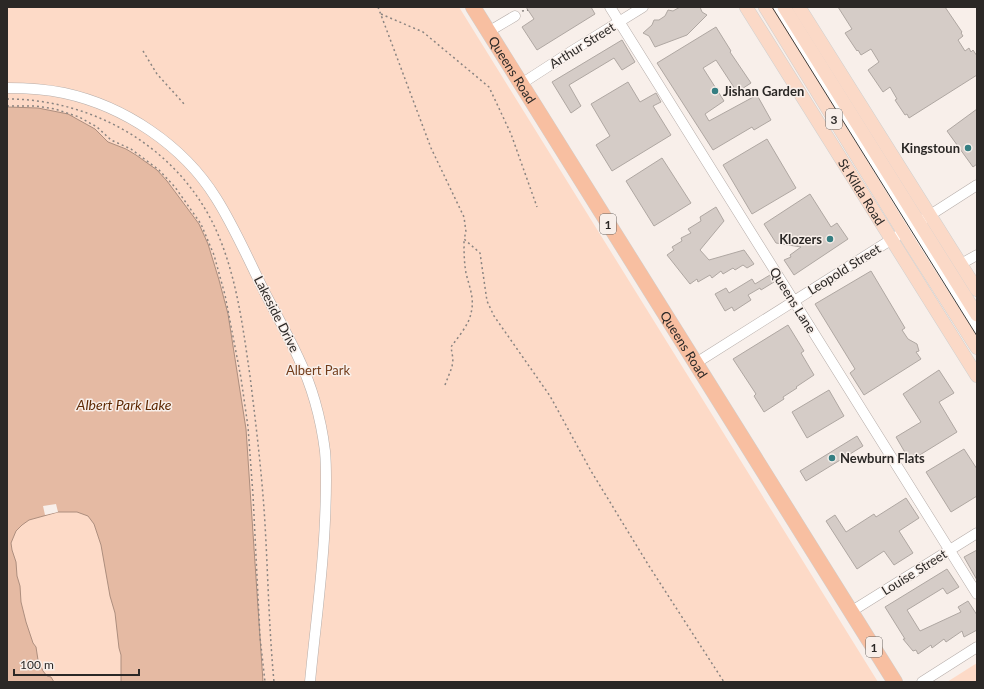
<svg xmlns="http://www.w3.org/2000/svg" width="984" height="689" font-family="Lato,sans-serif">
  <rect width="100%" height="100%" fill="#f8efea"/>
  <!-- green -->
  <path fill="#fddac7" d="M7,7H459L878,682H7Z
    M977,663V682H947Z"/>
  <!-- water -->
  <path fill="#e5baa3" stroke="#ad8e7e" d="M7,107L38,108L68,114L95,129L108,142L126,149L136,155L157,170L167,181L199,224L208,244L219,280L228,314L246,429L263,682H121V655L119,648L115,613L110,596L101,545L94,524L88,516L77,512H58L29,520L22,525L16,531L11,543L12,550L16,562L17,576L20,586L21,602L26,622L33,643L36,647L38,660L43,671L47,676L51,677L54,682H7Z"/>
  <!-- pier -->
  <path fill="#f8efea" d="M56,504L58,512L45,515L43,506Z"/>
  <!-- building -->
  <path fill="#d5ccc7" stroke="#afa7a2" d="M526,7H591L595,14L537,50L522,27L534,19Z
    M680,7H700L702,12L707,15L687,35L655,47L649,36L643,33L652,25L654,20H659L665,16L668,10L673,11Z
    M838,7H945L962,32L961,33L963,36L958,40L965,51L969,48L971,52L973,50L977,56V75L909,118L907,114L905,115L895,100L897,99L890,87L883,92L868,70L879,62L871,49L861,55L858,50L857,51L845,33L852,29Z
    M716,27L731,51L730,52L751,83L737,92L716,60L703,68L724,101L705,114L709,121L757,95L771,120L754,130L752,127L713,150L657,63Z
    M622,40L635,62L622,70L614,58L569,85L581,106L571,113L552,82Z
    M628,82L640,102L656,93L661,102L653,106L671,135L612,171L596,145L610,136L591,104Z
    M977,109V164L973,167L947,131Z
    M767,139L796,188L752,214L723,165Z
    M662,158L691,203L654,226L626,181Z
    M810,194L831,227L837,223L848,239L794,275L784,260L791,257L790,255L801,247L776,243L764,224Z
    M716,207L724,221L700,250L709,260L744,250L754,264L747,268L743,265L735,270L733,268L723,274L721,271L712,278L710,275L698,282L697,279L690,284L667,255L674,250L672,247L682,241L681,238L691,233L688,229L701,221L700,217Z
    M871,271L905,328L902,330L908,339L917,344L919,351L916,352L921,359L864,395L850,373L855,369L815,304Z
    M770,275L774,282L761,290L760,288L748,295L751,300L734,311L732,307L725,311L715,294L726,288L729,293L752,279L755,284Z
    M788,325L804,351L801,353L814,375L796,387L797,388L783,397L784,399L764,412L754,396L756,394L733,359Z
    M939,370L954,393L939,402L957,432L910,461L896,437L921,422L903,394Z
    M829,390L844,416L807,438L792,412Z
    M857,436L863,446L806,481L800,471Z
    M964,449L977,469V496L951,512L926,472Z
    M906,498L919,518L899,531L913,553L894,565L884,551L857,569L826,521L835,515L846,532L874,514L876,517Z
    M977,550V580L964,557Z
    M947,569L959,587L947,594L943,588L907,610L920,631L961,612L958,607L968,601L977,615V630L964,637L962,631L946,642L944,639L932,648L931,645L918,654L916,650L913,651L903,639H905L885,607Z"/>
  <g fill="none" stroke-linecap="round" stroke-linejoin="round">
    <defs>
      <path id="minor" d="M610,7L977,594
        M774,7L977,332
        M488,32L515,16
        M521,84L572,51L643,7
        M7,88C26,88 45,89 64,93C124,106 183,145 216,198C235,228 249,261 265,293C276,314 288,335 298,357C312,386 321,419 325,451C327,474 326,497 325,520C323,574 315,628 310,682
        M924,219L977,185
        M961,264L977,255
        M696,363L897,236
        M852,611L977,533
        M922,682L977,647"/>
      <g id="major">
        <path id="s1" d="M746,7L977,376"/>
        <path d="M765,7L912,246L977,348"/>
        <path d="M784,7L977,315"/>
        <path d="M799,7L977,290"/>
      </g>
      <g id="highway">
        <path id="s2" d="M473,7L895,682"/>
      </g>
    </defs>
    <!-- minor casing -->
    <use href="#minor" stroke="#b6ada9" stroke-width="11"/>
    <!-- major casing -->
    <use href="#major" stroke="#d0d0cf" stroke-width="14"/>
    <!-- highway casing -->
    <use href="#highway" stroke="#d0d0cf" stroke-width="16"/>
    <!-- path -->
    <path stroke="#8a8481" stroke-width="1.5" stroke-dasharray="2 3" stroke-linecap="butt" d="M378,7L431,148L464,217L466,232L464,239L480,253L487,301L494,316L550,396L591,471L649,566L724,682
      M977,7V9
      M522,11L528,10
      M381,14L423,32L489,87L511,134L537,207
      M143,51L157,74L185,105
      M7,99C96,99 181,150 217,232C237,278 243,328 250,376C256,425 262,474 265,524C268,576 269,629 274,682
      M7,106H36L55,109L79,117L97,127L111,140L131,149L159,170L175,187L201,224L214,255L225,295L241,378L248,427L253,495L260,637L265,682
      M445,385L452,367L453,359L451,347C458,337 469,325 471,313C475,299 469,286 466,273C464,262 464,251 464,239"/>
    <!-- minor -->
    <use href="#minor" stroke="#fff" stroke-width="10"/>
    <!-- major -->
    <use href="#major" stroke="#fbd9c7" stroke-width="13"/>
    <!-- highway -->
    <use href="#highway" stroke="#f8bfa1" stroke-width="15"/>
    <!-- tram -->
    <path stroke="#423f3c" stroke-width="1" d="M772,7L977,336"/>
  </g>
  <!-- markers -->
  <g fill="#357e82" stroke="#f8efea" stroke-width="1.5">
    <circle cx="715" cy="91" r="4"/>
    <circle cx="968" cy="148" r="4"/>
    <circle cx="830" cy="239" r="4"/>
    <circle cx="832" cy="458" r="4"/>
  </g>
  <g text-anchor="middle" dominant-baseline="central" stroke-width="3" stroke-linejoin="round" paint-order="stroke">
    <!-- shield labels -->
    <g fill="#f8efea" stroke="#686461" stroke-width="1">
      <rect x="826" y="109" width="16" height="20" rx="3"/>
      <rect x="600" y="214" width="16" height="20" rx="3"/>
      <rect x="866" y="637" width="16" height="20" rx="3"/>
    </g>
    <g font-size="12" font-weight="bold" fill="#2b2826">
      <text x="834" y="119">3</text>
      <text x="608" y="224">1</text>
      <text x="874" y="647">1</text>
    </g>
    <!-- street labels -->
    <g font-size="13" fill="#2b2826" stroke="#f8efea">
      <text transform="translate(582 45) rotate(-32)">Arthur Street</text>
      <text stroke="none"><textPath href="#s2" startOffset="74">Queens Road</textPath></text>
      <text stroke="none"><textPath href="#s1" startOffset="218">St Kilda Road</textPath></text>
      <text transform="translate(844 269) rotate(-32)">Leopold Street</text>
      <text transform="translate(793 300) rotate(58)">Queens Lane</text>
      <text transform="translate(277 314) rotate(63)">Lakeside Drive</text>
      <text stroke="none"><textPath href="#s2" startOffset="398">Queens Road</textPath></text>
      <text transform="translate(914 572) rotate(-32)">Louise Street</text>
    </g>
    <!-- poi labels -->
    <g font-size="13" font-weight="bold" fill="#2b2826" stroke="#f8efea" text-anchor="start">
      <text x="723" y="91">Jishan Garden</text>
      <text x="960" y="148" text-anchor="end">Kingstoun</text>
      <text x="822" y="239" text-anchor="end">Klozers</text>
      <text x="840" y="458">Newburn Flats</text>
    </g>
    <!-- park labels -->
    <g font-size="13" fill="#723c1a" stroke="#f8efea">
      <text x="318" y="370">Albert Park</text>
    </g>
    <!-- water labels -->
    <g font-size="14" font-style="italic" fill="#5f2a05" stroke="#f8efea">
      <text x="124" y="404">Albert Park Lake</text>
    </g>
  </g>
  <!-- border -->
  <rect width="984" height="689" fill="none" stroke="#2b2826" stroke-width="16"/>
  <!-- scale -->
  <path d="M14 669v6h125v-6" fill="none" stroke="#2b2826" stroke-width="2"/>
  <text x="20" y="669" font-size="12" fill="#2b2826" stroke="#f8efea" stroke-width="3" paint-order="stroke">100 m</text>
</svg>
